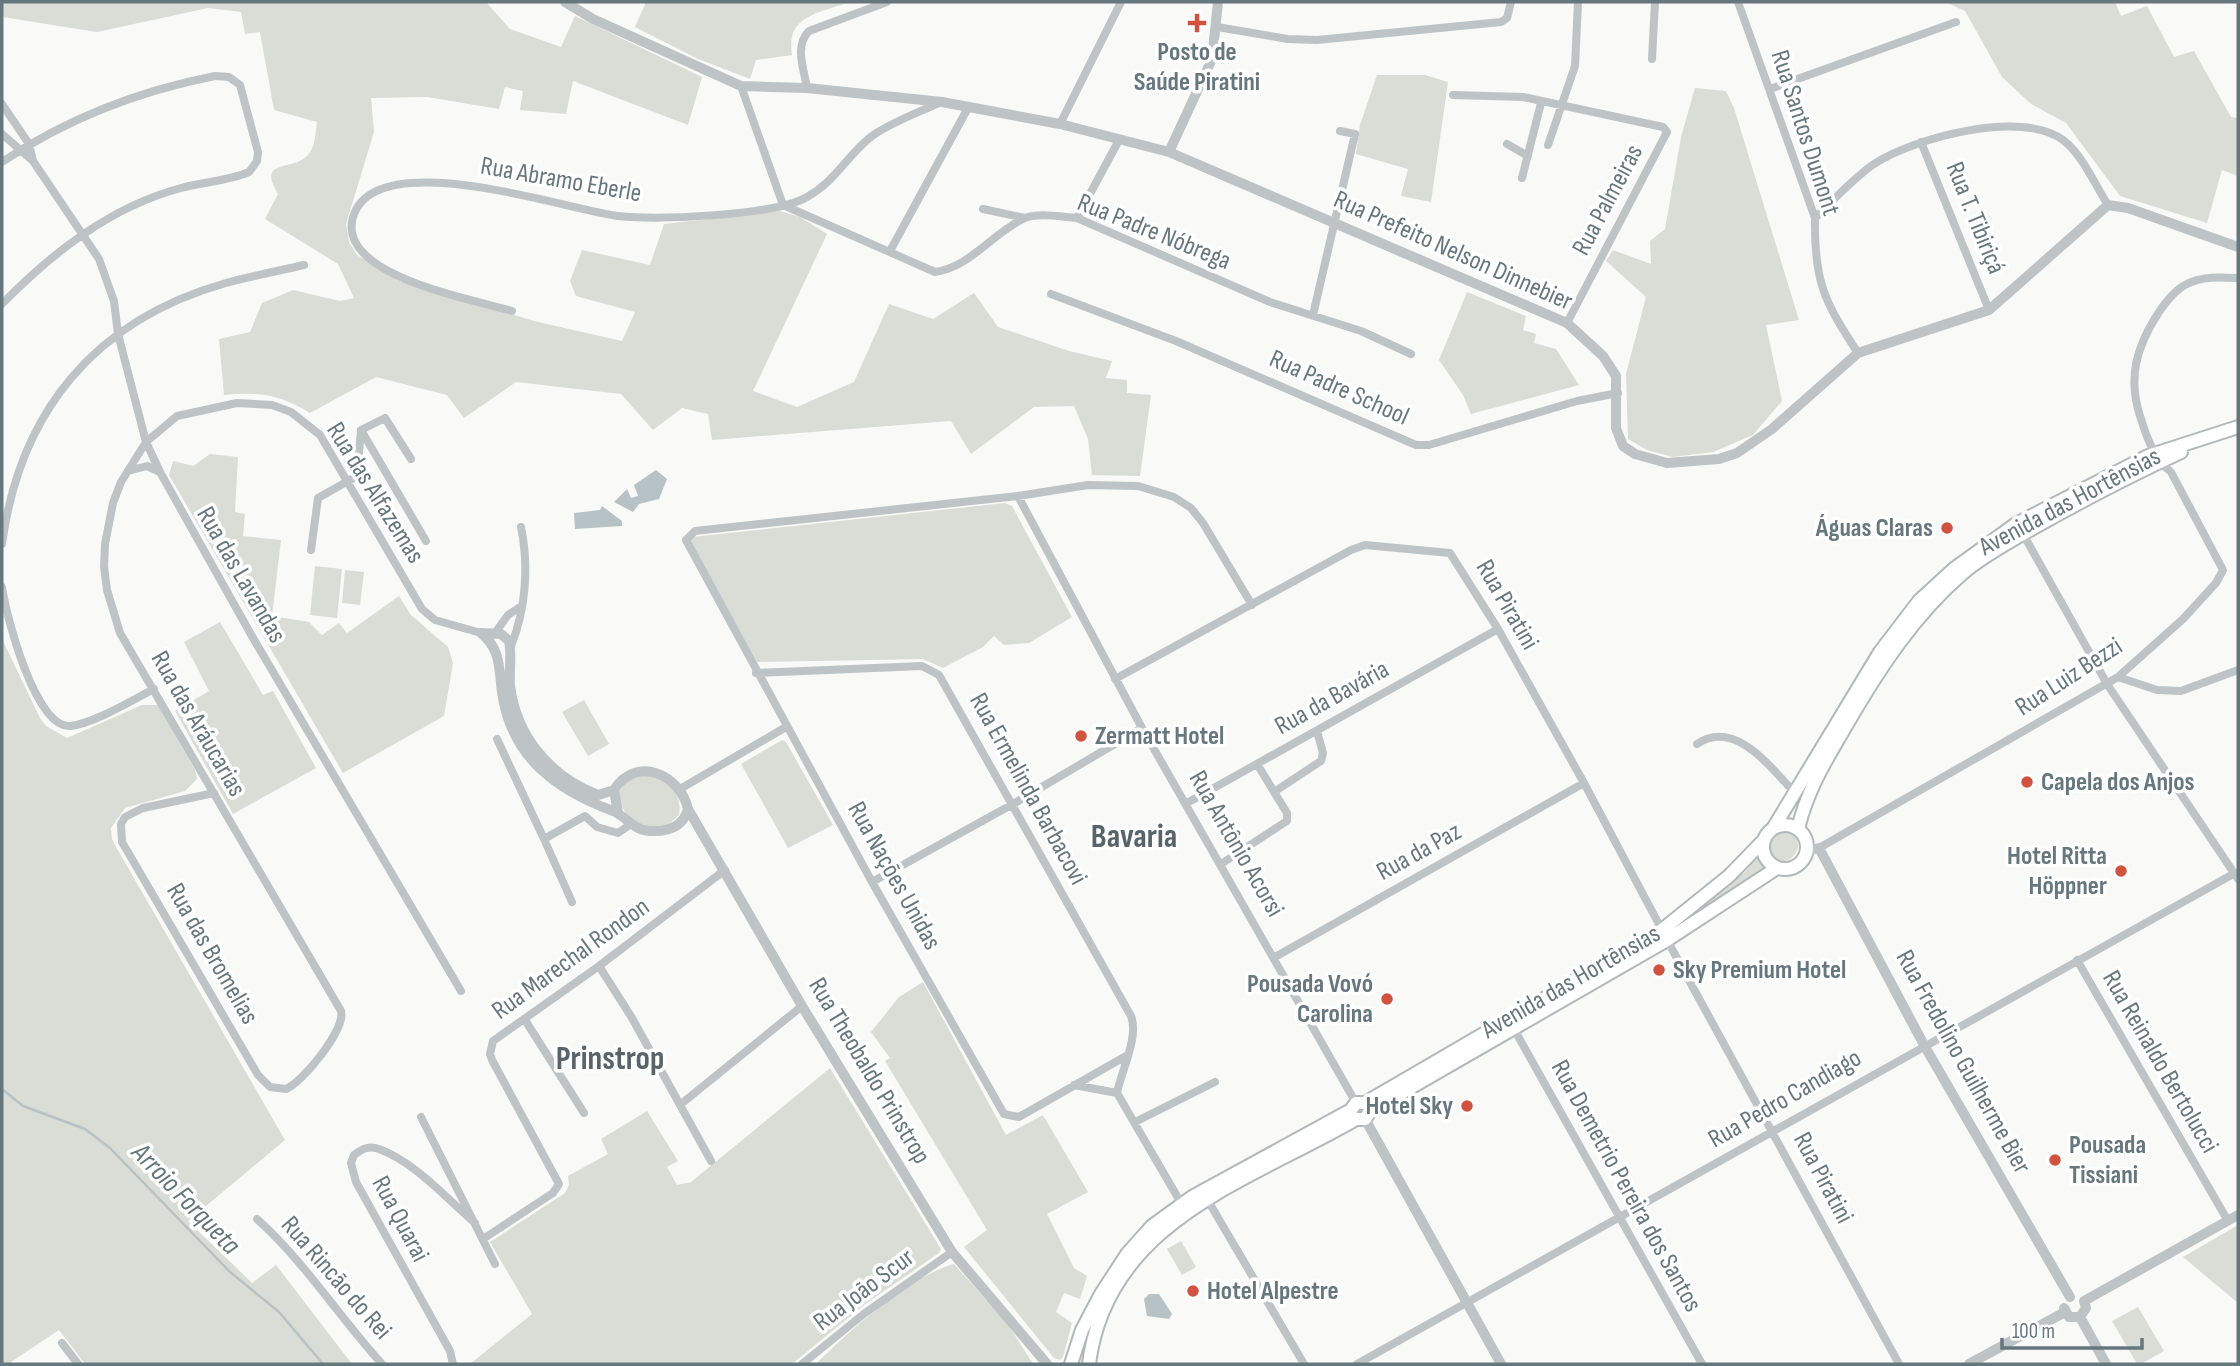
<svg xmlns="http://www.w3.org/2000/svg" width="2240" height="1366" font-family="'Sofia Sans Condensed',sans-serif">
  <rect width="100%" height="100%" fill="#f9f9f7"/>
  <!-- green -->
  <path fill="#d9ddd6" d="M2,2H486L510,29L561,47L575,16L702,77L688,125L573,81L566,114L520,110L523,91L505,87L499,109L427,97L371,98L374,132L346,224L349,242L357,255L399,281L534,321L622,341L635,312L576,296L570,281L582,250L650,265L664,224L780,211L800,217L827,234L753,391L797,407L854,382L889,304L933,319L974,293L998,327L1069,351L1112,361L1106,378L1127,380V393L1151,395L1140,476L1092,475L1088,439L1074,406L1034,407L971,454L951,421L712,440L708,414L682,408L653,430L621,394L516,382L464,418L447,395L376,377L310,413C279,394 260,392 224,395L219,339L250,332L262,303L293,290L340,301L354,298L338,264L265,219L278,194C258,161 287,170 303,159C316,151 315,135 317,122L274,110L260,32L245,34L241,12L208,8L97,32L2,17Z
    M646,2H850C820,13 785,15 792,55L756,60L750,79L698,59L635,27Z
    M1945,2H2115L2121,16L2147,6L2174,57L2194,51L2231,117L2238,118V176L2222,170L2207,223L2120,196L2066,123L2031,104L2002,77L1965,11Z
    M1377,75H1425L1448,82L1431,202L1401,196L1408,169L1356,154L1360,125Z
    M1695,88L1726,91L1734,108L1799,320L1766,325L1782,401L1753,435L1713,452L1673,457L1647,450L1628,439L1626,374L1646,297L1606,261L1613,250L1651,264L1650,241L1665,229L1681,137Z
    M1467,292L1526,316L1523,330L1536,334L1534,343L1556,349L1579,385L1471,414L1463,395L1439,360Z
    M210,454L238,457L235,512L245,514L243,536L281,540L272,616L309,622L322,635L339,623L347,633L399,596L411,615L448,647L453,663L444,716L343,773L169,475L173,461L193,466Z
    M1005,503L1012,506L1072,617L1029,643L1004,645L994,636L983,647L943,668L923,659L757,662L691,542L692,537Z
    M315,566L342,569L337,618L310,615Z
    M345,570L364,572L360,605L342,603Z
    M220,622L263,695L273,691L316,768L233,814L175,711L209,691L184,642Z
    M2,639L40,718L46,726L67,738L142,705H158L195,770L197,779L185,791L125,808L111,828L112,840L285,1140L188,1221L252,1283L276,1265L352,1364H85L59,1330L8,1364H2Z
    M584,700L609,744L588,756L562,712Z
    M782,740L786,742L833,825L788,848L741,764Z
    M644,775C665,780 683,790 679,815L666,827C640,828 621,820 619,792L627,781Z
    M1766 845a16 16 0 1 1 32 0a16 16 0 1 1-32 0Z
    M1758,855L1766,868L1725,898L1680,921L1746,871Z
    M923,982L1006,1135L1043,1115L1088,1192L1047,1214L1074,1268L1087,1276L1080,1299L1064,1293L1056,1312L1072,1323L1063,1357L1060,1360L1054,1358L964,1247L987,1230L885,1061L890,1058L871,1032L899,997Z
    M830,1068L941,1249L939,1253L864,1305L792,1364H470L532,1314L490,1242L565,1193L569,1185L568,1176L608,1154L601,1139L647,1111L678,1161L667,1167L677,1185L691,1182Z
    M2238,1225V1303L2183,1257Z
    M1181,1241L1196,1267L1182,1275L1167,1249Z
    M954,1264L1009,1326L1033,1364H816C848,1332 910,1276 954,1264Z
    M2138,1307L2164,1351L2141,1364H2137L2112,1321Z"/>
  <!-- water -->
  <path fill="#b6c2c5" d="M656,470L667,479L659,499L639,504L633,512L614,502L627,489L631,498L638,496L634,485Z
    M602,506L622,521V526L575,529L574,513L600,510Z
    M1149,1294H1159L1172,1314L1169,1319L1147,1316L1144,1299Z"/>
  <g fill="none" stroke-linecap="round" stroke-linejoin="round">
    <!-- stream -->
    <path stroke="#b6c2c5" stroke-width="2.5" d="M2,1089L23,1106L85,1129L110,1148L230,1272L279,1312L323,1364"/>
    <defs>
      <path id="primary" d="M1763 847a22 22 0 1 1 44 0a22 22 0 1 1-44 0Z
        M1774,827L1880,652L1919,601L1955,568L2016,524L2148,456L2238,427
        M1798,829C1807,790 1827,758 1847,724C1879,669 1914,615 1963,573C1984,555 2011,541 2035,527C2083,500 2131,475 2181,452
        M1071,1364L1082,1330L1101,1294L1127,1254L1152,1226L1192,1197L1351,1110L1356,1103H1365L1662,930L1729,876L1763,841
        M1089,1364C1107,1221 1249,1181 1356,1119H1365L1370,1111L1667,940L1777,868"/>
    </defs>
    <!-- primary casing -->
    <use href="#primary" stroke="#b2b8ba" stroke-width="16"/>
    <!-- minor -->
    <path stroke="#bec3c6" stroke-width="8" d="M1738,2L1815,218C1814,282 1824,301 1858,353
      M1217,27L1288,39L1317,40L1501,22L1507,18L1511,2
      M1652,59L1655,2
      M741,86L783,205L935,272C970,267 992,234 1023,219C1038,212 1060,217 1077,218L1270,302L1361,331L1411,354
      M807,88C804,69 794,46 809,31L887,2
      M1770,89L1956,22
      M1453,95L1523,97L1663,127L1667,132L1567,323
      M2,104L29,144L33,161
      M1060,124L1121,2
      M2,134L33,161L99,259L114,301L118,334L146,442L160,472L253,638L461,991
      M1921,142L1989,310
      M1507,144L1528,156
      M1548,145L1575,66L1578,2
      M2,162C68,118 138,91 215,76L229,77L240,85L258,152L257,161L249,172C228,181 203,182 181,188C110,207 52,253 2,304
      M1522,178L1541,103
      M983,209L1025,218
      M1077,218L1119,140
      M1815,218C1834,200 1852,179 1874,164C1913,138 2022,109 2063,140C2082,154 2095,185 2108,205
      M890,251L969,106
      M1051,294L1176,341L1416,445H1429L1577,401L1618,393
      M512,311C473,299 336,276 353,217C375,143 567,210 618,216C657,220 774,216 807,197C837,180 847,155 872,136C892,122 917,113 939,103
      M1313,315L1355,134L1340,131
      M361,430L426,541
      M2156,454C2148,443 2145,431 2141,419C2127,379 2136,347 2159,312C2166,302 2174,291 2185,285C2201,276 2221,277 2238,278
      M128,471L147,466L160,472
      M1018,496L1142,728L1356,1103
      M2022,532L2107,684L2238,879
      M2,544C20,411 95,320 226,283C252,276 278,271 304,265
      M311,550L318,498L357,476L361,430L385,418L411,459
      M2,587C6,615 35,728 70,726C93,724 132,700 154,689
      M495,633L508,615L520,607
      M511,646C526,609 529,566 521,527
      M756,673L922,666L939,675L1131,1016C1139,1037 1122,1069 1117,1093
      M2118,677L2157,690L2181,691L2238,670
      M1115,679L1351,550L1365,545L1450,553L1498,629L1584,783L1662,930
      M497,739L544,839L585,816L597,827L618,833L631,824
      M1697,744C1735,718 1771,768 1795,793
      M680,789L786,727
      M1274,792L1321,761L1323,753L1317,731
      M214,793L143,808L125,817L121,824L122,842L258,1075L270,1087L286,1089C303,1082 346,1029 341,1011L120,633L107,590L104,566L105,544L113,503L121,482L146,442L177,416L237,403L272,405L291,412L320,435L422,609L435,620L481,633
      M1187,803L1498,629
      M544,839L572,902
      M1819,848L2118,677L2183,619L2216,583L2223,570L2171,472L2159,462
      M1221,864L1287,821V813L1257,764
      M872,882L1013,804L1142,728
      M1667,940L1899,1364
      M1275,957L1584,783
      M2077,960L2228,1221
      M599,966L632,1018L711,1161
      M525,1020L584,1113
      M1514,1029L1702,1364
      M1126,1056L1019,1117L1004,1114L872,882L686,540L695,531L1018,496L1088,485L1138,486L1174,497L1191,508L1203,523L1252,605
      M1074,1085L1117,1093L1181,1203
      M681,1104L802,1006
      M421,1117L495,1264
      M1135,1122L1215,1082
      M1207,1199L1304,1364
      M257,1219C305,1262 339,1317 382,1364
      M483,1239L553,1193L559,1184L492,1060L490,1054L493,1041L599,966L725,870
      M62,1343L78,1364
      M453,1364L450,1351L356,1182L351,1163L354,1155C362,1149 369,1145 379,1149C415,1162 447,1199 475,1223
      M802,1364L865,1313L952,1252
      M1357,1364L2235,873"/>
    <!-- tertiary -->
    <path stroke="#bec3c6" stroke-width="10" d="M565,2L593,19L741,86L807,88L942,102L1060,124L1169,152L1567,323L1603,356L1616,376V428L1623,446L1635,454L1667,463L1719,459L1737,453L1772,429L1858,353L1989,310L2108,205L2128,208L2238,247
      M1169,152L1212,59L1218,2
      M481,633C501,649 499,669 502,692C511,757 556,790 613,811C627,817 633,830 650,831C668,832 683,827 688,809C680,774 636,755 614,790L618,813
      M481,633L501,634L509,641C512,655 509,670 510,685C516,737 551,777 598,795L614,790
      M688,809L802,1006L952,1252L1047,1364
      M1807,851L1819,848L1924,1045L2070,1297
      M1365,1119L1501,1364
      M2084,1301L2238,1215
      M2064,1308L2069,1317H2080L2086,1308L2084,1301
      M2080,1317L2106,1364
      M1969,1364L2065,1312"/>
    <!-- primary -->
    <use href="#primary" stroke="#fff" stroke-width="12"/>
  </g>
  <!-- markers -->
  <g fill="#d0523f" stroke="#fff" stroke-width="2.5">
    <path d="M1193.5 12.5h7v7h7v7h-7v7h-7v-7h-7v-7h7z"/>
    <circle cx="1947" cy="528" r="7"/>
    <circle cx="1081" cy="736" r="7"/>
    <circle cx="2027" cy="782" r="7"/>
    <circle cx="2121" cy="871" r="7"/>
    <circle cx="1659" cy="970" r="7"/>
    <circle cx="1387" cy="999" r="7"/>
    <circle cx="1467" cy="1106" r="7"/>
    <circle cx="2055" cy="1160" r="7"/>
    <circle cx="1193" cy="1291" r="7"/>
  </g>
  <g text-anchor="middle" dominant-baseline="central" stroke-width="7" stroke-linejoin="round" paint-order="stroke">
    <!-- poi labels -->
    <g font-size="26" font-weight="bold" fill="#66777e" stroke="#fff" text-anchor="start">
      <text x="1197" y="52" text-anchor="middle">Posto de<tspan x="1197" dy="30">Saúde Piratini</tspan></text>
      <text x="1933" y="528" text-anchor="end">Águas Claras</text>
      <text x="1095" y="736">Zermatt Hotel</text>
      <text x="2041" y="782">Capela dos Anjos</text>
      <text x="2107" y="856" text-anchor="end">Hotel Ritta<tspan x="2107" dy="30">Höppner</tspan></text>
      <text x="1673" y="970">Sky Premium Hotel</text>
      <text x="1373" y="984" text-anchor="end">Pousada Vovó<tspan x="1373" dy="30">Carolina</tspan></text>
      <text x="1453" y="1106" text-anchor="end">Hotel Sky</text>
      <text x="2069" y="1145">Pousada<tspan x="2069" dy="30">Tissiani</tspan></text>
      <text x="1207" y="1291">Hotel Alpestre</text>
    </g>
    <!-- street labels -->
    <g font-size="26" fill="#66777e" stroke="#fff">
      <text transform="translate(1805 133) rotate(72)">Rua Santos Dumont</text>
      <text transform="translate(561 180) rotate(10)">Rua Abramo Eberle</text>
      <text transform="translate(1608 200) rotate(-62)">Rua Palmeiras</text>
      <text transform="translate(1975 218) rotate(68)">Rua T. Tibiriçá</text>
      <text transform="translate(1154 232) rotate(22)">Rua Padre Nóbrega</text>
      <text transform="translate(1453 251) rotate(24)">Rua Prefeito Nelson Dinnebier</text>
      <text transform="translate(1339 388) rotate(24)">Rua Padre School</text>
      <text transform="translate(375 493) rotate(58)">Rua das Alfazemas</text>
      <text transform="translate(2070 502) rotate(-28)">Avenida das Hortênsias</text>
      <text transform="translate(241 575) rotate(60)">Rua das Lavandas</text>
      <text transform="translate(1507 605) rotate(60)">Rua Piratini</text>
      <text transform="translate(2069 677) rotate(-33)">Rua Luiz Bezzi</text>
      <text transform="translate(1332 698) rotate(-29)">Rua da Bavária</text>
      <text transform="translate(198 724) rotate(60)">Rua das Aráucarias</text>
      <text transform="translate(1028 789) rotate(61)">Rua Ermelinda Barbacovi</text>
      <text transform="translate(1236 844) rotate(60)">Rua Antônio Acorsi</text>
      <text transform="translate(1419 852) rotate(-29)">Rua da Paz</text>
      <text transform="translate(894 876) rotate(61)">Rua Nações Unidas</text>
      <text transform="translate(212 954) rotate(60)">Rua das Bromelias</text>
      <text transform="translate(571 959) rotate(-36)">Rua Marechal Rondon</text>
      <text transform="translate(1571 982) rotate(-30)">Avenida das Hortênsias</text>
      <text transform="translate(1963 1062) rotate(61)">Rua Fredolino Guilherme Bier</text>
      <text transform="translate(2160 1062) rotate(60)">Rua Reinaldo Bertolucci</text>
      <text transform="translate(869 1071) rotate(59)">Rua Theobaldo Prinstrop</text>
      <text transform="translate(1785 1099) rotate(-30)">Rua Pedro Candiago</text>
      <text transform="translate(1823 1178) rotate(62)">Rua Piratini</text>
      <text transform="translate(1626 1186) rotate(61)">Rua Demetrio Pereira dos Santos</text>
      <text transform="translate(400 1219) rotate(62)">Rua Quarai</text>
      <text transform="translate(336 1278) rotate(49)">Rua Rincão do Rei</text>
      <text transform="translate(864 1290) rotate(-37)">Rua João Scur</text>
    </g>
    <!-- water labels -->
    <g font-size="28" font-style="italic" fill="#627578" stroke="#fff">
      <text transform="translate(186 1199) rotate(46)">Arroio Forqueta</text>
    </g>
    <!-- district labels -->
    <g font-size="33" font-weight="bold" fill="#58646a" stroke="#fff">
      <text x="1134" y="837">Bavaria</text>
      <text x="610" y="1059">Prinstrop</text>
    </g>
  </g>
  <!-- border -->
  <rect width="2240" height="1366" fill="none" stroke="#66777e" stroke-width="7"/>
  <!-- scale -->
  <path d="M2002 1338v10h140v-10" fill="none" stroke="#66777e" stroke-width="3.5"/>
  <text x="2012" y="1338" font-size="21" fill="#66777e" stroke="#ffffff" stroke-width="5" paint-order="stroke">100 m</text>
</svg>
